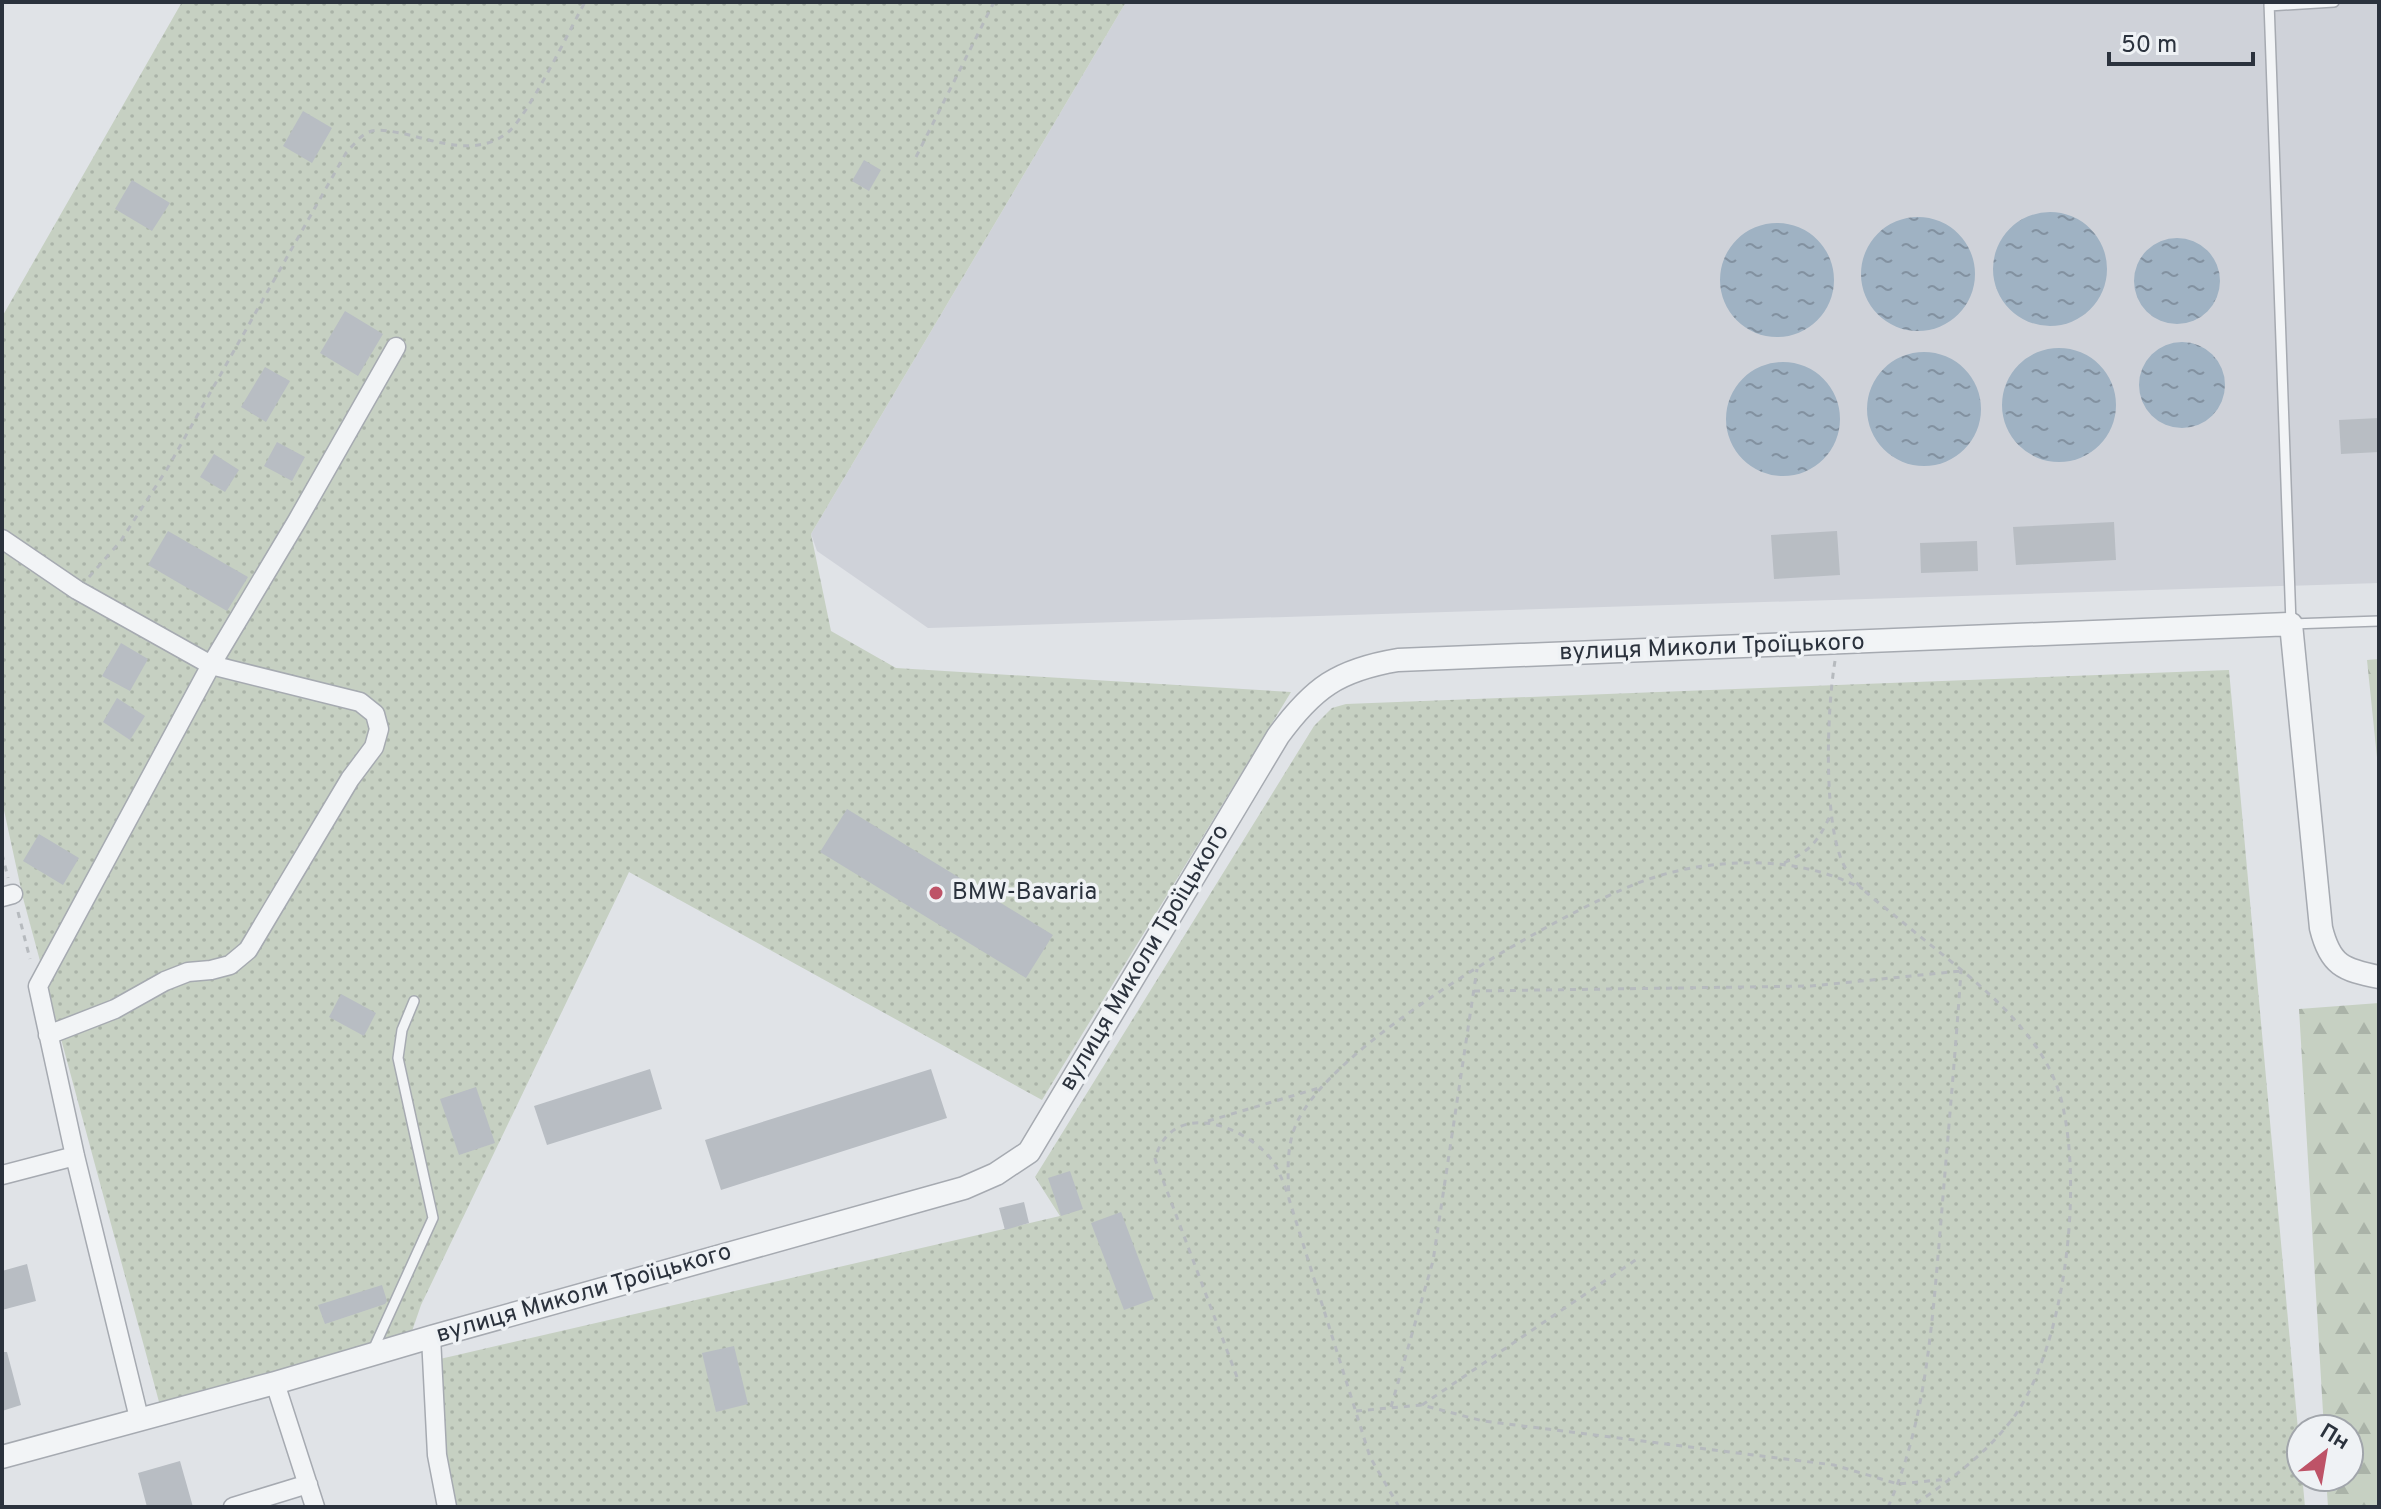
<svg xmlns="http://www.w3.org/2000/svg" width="2381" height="1509" font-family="Overpass,sans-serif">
  <defs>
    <pattern id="grass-dots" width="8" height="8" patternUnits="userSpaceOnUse" patternTransform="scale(2)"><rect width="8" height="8" fill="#c6d0c2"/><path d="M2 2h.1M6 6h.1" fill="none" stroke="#aab3a8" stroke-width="1.8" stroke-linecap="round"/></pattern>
    <pattern id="forest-firs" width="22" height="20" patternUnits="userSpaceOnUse" patternTransform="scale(2)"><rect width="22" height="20" fill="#c6d0c2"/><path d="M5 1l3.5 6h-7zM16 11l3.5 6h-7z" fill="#aab3a8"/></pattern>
    <pattern id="water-ripples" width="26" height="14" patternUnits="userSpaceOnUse" patternTransform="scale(2)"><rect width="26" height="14" fill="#9fb2c3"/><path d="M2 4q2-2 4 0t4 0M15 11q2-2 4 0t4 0" fill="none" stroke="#8291a0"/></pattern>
  </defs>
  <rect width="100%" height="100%" fill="#e0e3e7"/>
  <!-- built -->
  <path fill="#cfd2d9" d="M1126,2H2379V583L928,628L817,551L811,534Z"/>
  <!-- grass -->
  <path fill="url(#grass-dots)" d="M182,2H1126L811,534L831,631L896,668L1291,692L1042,1100L629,872L421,1305L410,1337L162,1413L23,898L2,801V317Z
    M2229,670L2305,1507H450L427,1362L1060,1216L1035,1177L1314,726L1332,708L1346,704Z"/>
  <!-- forest -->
  <path fill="url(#forest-firs)" d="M2379,659V777L2367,660Z
    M2379,1003V1507H2328L2326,1477H2349V1429H2324L2299,1009Z"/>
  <!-- water -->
  <path fill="url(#water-ripples)" d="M1993 269a57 57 0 1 1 114 0a57 57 0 1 1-114 0Z
    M1861 274a57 57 0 1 1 114 0a57 57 0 1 1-114 0Z
    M1720 280a57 57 0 1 1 114 0a57 57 0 1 1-114 0Z
    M2134 281a43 43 0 1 1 86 0a43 43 0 1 1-86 0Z
    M2139 385a43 43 0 1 1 86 0a43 43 0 1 1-86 0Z
    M2002 405a57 57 0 1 1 114 0a57 57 0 1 1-114 0Z
    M1867 409a57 57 0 1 1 114 0a57 57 0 1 1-114 0Z
    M1726 419a57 57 0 1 1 114 0a57 57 0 1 1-114 0Z"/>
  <!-- building -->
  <path fill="#b8bdc3" d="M303,111L332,128L312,163L283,146Z
    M864,160L881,170L869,191L852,181Z
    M132,180L170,203L152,231L115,209Z
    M345,311L383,334L358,376L320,353Z
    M265,367L290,381L266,422L241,407Z
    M2379,418V452L2341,454L2339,420Z
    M277,442L305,457L292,481L264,466Z
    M214,454L239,470L225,492L200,477Z
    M2114,522L2116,560L2016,565L2013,527Z
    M168,531L248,577L227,611L148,565Z
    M1837,531L1840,575L1774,579L1771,535Z
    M1977,541L1978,571L1921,573L1920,543Z
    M121,643L148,659L130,691L102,676Z
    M117,698L145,716L130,740L103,722Z
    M847,809L1053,935L1026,978L820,852Z
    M39,834L79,858L63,885L23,861Z
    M341,994L376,1013L364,1036L329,1017Z
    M650,1069L662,1109L547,1145L534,1106Z
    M931,1069L947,1118L721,1190L705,1140Z
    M476,1087L495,1143L459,1155L440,1099Z
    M1070,1171L1083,1209L1061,1216L1048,1178Z
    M1024,1202L1029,1223L1005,1230L999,1208Z
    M1121,1212L1154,1299L1124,1310L1091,1223Z
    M27,1264L36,1301L2,1310V1271Z
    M382,1285L387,1301L385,1304L325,1324L318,1305Z
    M734,1346L748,1404L716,1412L702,1353Z
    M2,1352H7L21,1405L2,1411Z
    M180,1461L193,1507H147L138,1473Z"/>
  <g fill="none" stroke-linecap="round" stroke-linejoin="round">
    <defs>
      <path id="service" d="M2269,2L2291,624L2379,621
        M2269,6L2334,2
        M373,1350L433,1218L398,1058L402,1030L414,1001"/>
      <path id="minor" d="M2,539L77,590L211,665L360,702L375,714L379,729L374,747L350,779L248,950L230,965L211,970L188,972L165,981L115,1009L48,1035
        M2,897L13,894
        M2,1175L75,1156
        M431,1337L437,1455L447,1507
        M275,1383L315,1507
        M139,1418L75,1156L38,986L211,665L297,521L396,347
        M233,1507L308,1484"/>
      <path id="tertiary" d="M2,1457L275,1383L431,1337L964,1188L996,1174L1029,1152L1278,736C1313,688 1338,670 1398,660L2291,624L2321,928C2330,965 2343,970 2379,977"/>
    </defs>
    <!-- service casing -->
    <use href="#service" stroke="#a6aab1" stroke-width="12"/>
    <!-- minor casing -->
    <use href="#minor" stroke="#a6aab1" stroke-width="21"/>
    <!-- tertiary casing -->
    <use href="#tertiary" stroke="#a6aab1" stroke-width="25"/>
    <!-- path -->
    <path stroke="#b6babe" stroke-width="3" stroke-dasharray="6 6" stroke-linecap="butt" d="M916,157L994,2
      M89,577L120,542L167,469L346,153C353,146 359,136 369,132C379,128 394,132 405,134C439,142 475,156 506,134C527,119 570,29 585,2
      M1835,661C1827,707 1822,830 1846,869C1858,889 1881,904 1899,919C1941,955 1995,992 2028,1036C2046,1058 2059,1084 2064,1112C2081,1196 2065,1338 2018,1411C1991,1451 1950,1480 1911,1507
      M2,854L8,878
      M1784,863C1811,850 1817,843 1830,816
      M18,912L30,959
      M1474,991L1811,986L1961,971
      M1208,1121L1319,1088
      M1237,1377L1155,1159C1170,1103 1233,1121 1265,1152C1277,1164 1282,1179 1288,1195
      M1422,1405L1637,1259
      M1391,1407L1433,1261L1477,969
      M1356,1411L1422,1405L1483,1421L1834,1465L1898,1484L1949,1479
      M1399,1507L1370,1457L1289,1199C1288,1174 1286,1150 1295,1127C1327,1045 1556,915 1638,883C1656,876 1678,870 1697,867C1756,858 1810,862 1863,889
      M1888,1507C1926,1423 1932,1324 1940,1233C1947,1146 1955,1059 1961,971"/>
    <!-- service -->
    <use href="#service" stroke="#f2f4f6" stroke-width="9"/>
    <!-- minor -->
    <use href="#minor" stroke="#f2f4f6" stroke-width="18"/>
    <!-- tertiary -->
    <use href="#tertiary" stroke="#f2f4f6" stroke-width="22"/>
  </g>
  <!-- markers -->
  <circle fill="#be5367" stroke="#eff2f5" stroke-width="3" cx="936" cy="893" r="8"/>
  <g text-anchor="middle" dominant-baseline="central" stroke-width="7" stroke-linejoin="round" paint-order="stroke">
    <!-- street labels -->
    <g font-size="24" fill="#2b323d" stroke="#eff2f5">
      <text transform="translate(1712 648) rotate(-2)">вулиця Миколи Троїцького</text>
      <text transform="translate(1145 958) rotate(-59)">вулиця Миколи Троїцького</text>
      <text transform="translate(584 1294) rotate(-16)">вулиця Миколи Троїцького</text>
    </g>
    <!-- poi labels -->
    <g font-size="24" fill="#2b323d" stroke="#eff2f5" text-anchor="start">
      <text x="952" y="893">BMW-Bavaria</text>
    </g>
  </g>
  <!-- border -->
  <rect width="2381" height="1509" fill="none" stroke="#2b323d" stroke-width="8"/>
  <!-- north arrow -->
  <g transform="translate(2325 1453) rotate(31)"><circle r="38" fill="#eff2f5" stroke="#a1a5ab" stroke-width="2"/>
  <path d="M0-6L14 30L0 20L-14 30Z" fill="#be5367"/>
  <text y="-12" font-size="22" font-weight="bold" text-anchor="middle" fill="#2b323d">Пн</text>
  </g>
  <!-- scale -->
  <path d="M2109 52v12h144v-12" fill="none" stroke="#2b323d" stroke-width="4"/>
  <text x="2121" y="52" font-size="24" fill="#2b323d" stroke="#eff2f5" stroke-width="6" paint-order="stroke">50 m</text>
</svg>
